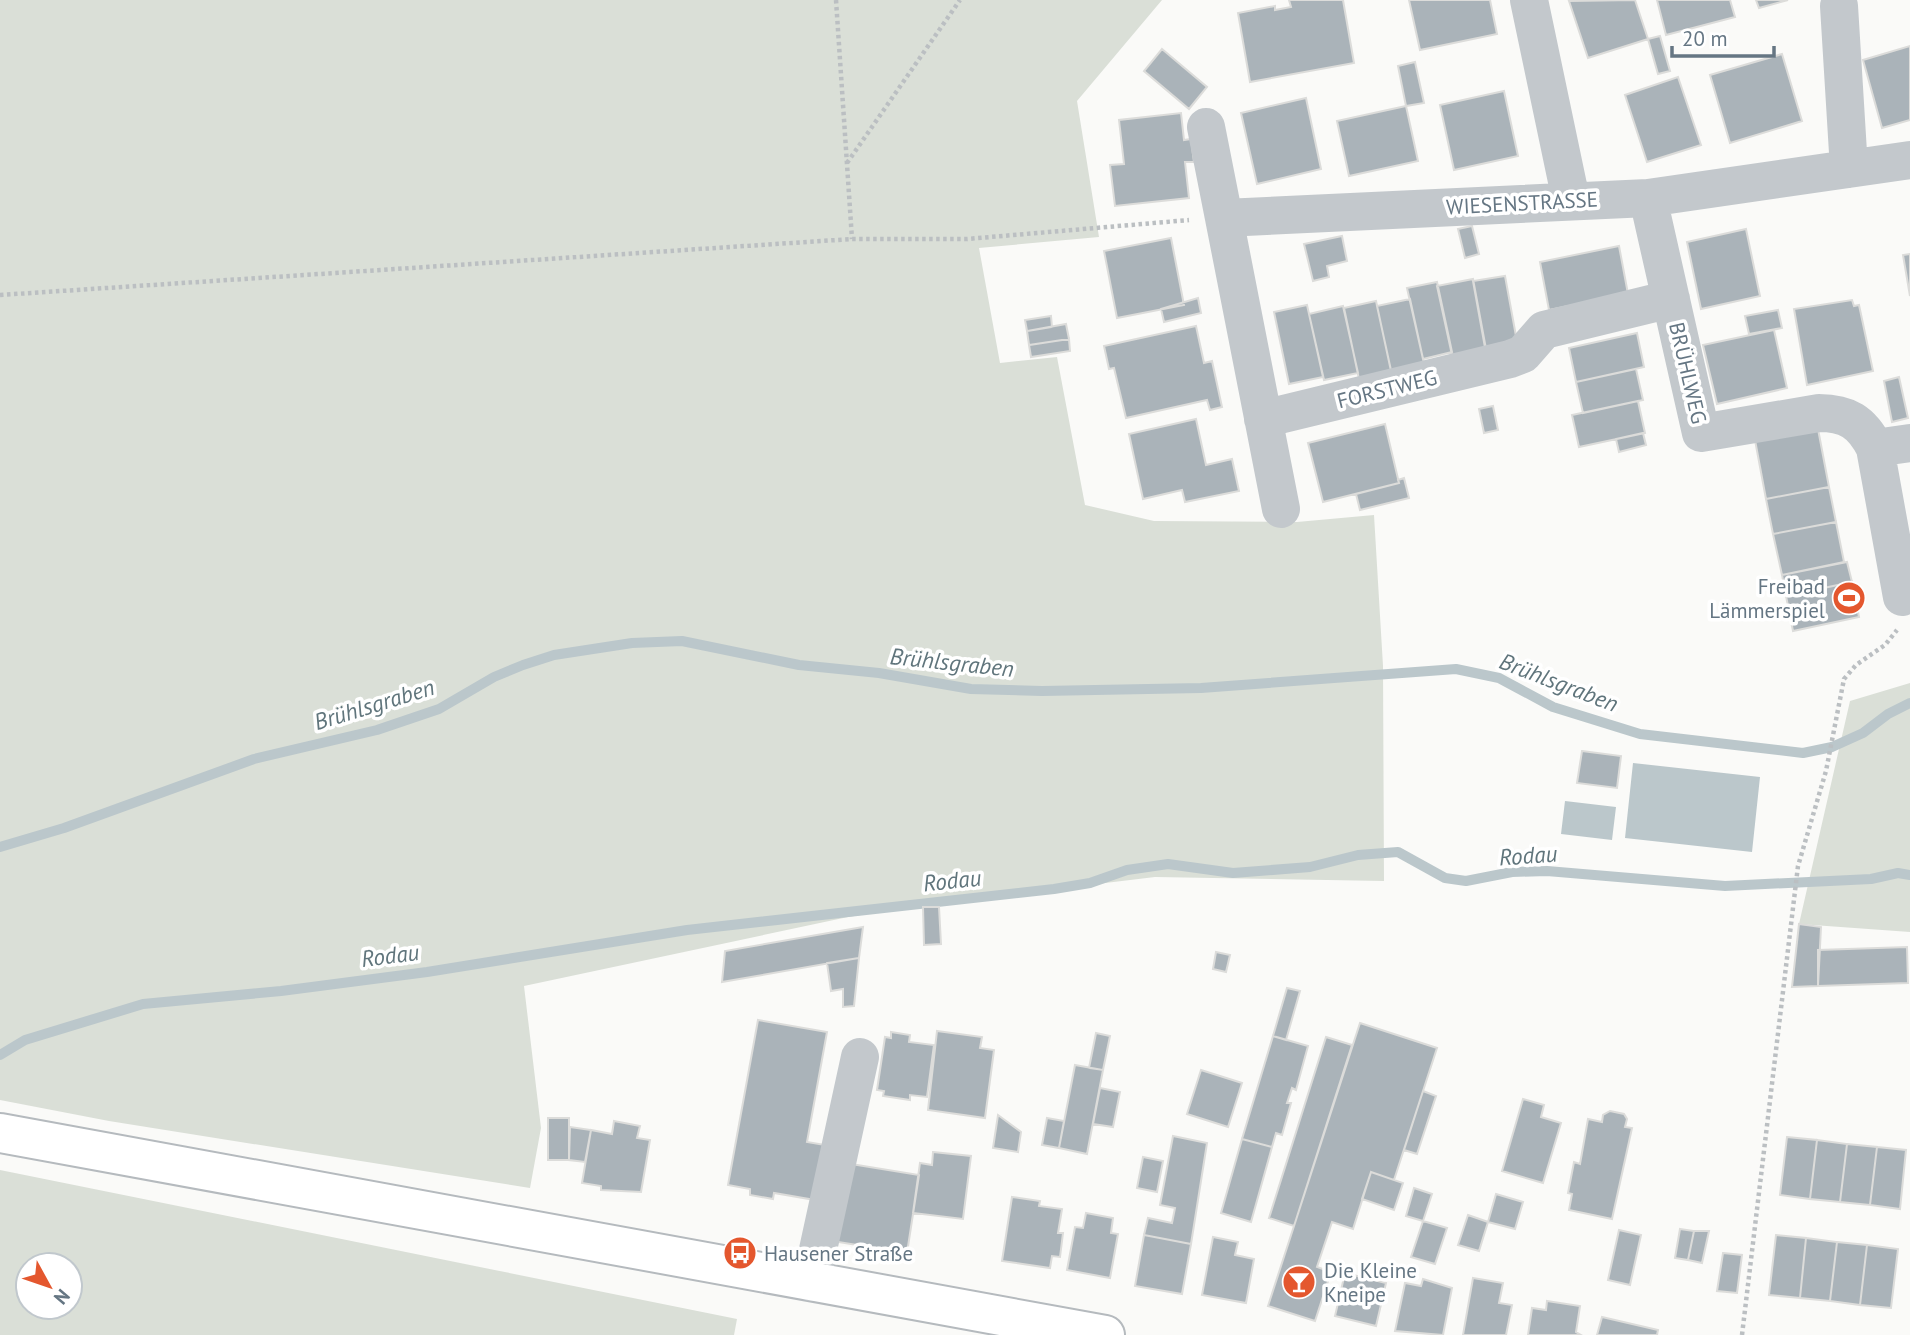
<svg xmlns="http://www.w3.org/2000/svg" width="1910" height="1335" font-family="'PT Sans',sans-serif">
  <rect width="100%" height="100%" fill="#fafaf8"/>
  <!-- green -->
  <path fill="#dadfd7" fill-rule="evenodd" d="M0,0H1162L1077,101L1099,237L979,248L1000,363L1057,357L1085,505L1154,521L1297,522L1374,515L1383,666L1384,881L1155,877L939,903L848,917L524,986L541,1128L530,1188L109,1121L0,1100Z
    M1910,683V932L1799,924L1850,701Z
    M0,1170L737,1319L734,1335H0ZM28,1265H70V1307H28Z"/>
  <!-- water -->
  <path fill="#bbc7cb" d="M1633,763L1760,777L1752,852L1625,838Z
    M1565,801L1616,807L1612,840L1561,834Z"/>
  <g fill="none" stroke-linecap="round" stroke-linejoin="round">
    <!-- stream -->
    <path stroke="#bbc7cb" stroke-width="10" d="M0,847L64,828L254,759L377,730L439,709L494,677L523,665L554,655L632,643L682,641L799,665L879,673L971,689L1042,691L1201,688L1456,669L1499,678L1553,707L1640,734L1803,753L1832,747L1863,733L1888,714L1910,703
      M0,1055L25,1040L143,1004L281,991L427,972L687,930L1054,889L1090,883L1127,870L1168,864L1233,873L1310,867L1358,855L1398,852L1445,878L1466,881L1512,872L1547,871L1725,886L1871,879L1898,873L1910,875"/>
  </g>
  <!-- building -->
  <path fill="#aab3b9" stroke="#dcdcda" stroke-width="2" d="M1289,0H1343L1354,63L1250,82L1238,13L1275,6V10L1291,7Z
    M1409,0H1490L1497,34L1420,50Z
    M1635,0L1648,39L1588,58L1569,1Z
    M1657,0H1730L1735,17L1666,35Z
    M1756,0H1788L1759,8Z
    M1660,36L1670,71L1658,74L1648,39Z
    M1910,46V120L1882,128L1863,60Z
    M1162,49L1207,87L1189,109L1144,71Z
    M1782,54L1802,121L1730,143L1710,75Z
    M1415,62L1424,103L1406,106L1398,66Z
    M1678,77L1701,145L1647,162L1625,95Z
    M1504,91L1518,156L1454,170L1440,105Z
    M1306,98L1321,169L1257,184L1241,113Z
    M1406,106L1418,161L1349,176L1337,121Z
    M1181,113L1184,140L1191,139L1194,162H1185L1189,198L1115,206L1110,165L1124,164L1119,120Z
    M1472,226L1479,254L1465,258L1458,229Z
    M1746,229L1760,296L1701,309L1687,242Z
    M1342,236L1347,261L1327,266L1329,277L1313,281L1304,244Z
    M1171,238L1184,305L1117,318L1104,251Z
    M1619,246L1628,294L1549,310L1540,262Z
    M1910,254V296L1903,255Z
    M1505,276L1518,347L1486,353L1473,281Z
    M1473,279L1486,349L1452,355L1437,286Z
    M1437,282L1452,352L1423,359L1407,288Z
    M1198,298L1201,313L1164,322L1161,309Z
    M1410,299L1425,368L1392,375L1377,306Z
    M1852,300L1854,306L1859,305L1873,371L1807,385L1794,309Z
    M1376,301L1391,371L1359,379L1344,308Z
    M1307,305L1323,377L1289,384L1274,312Z
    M1343,306L1358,373L1324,380L1309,314Z
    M1778,310L1782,328L1749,334L1745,316Z
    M1051,316L1052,327L1027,331L1025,320Z
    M1066,324L1069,339L1029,345L1027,331Z
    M1196,326L1204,363L1212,361L1222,407L1210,410L1207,400L1126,418L1114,368L1109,369L1104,346Z
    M1774,330L1787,388L1717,404L1703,345Z
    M1637,333L1644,367L1576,382L1569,348Z
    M1069,339L1070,351L1031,357L1029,345Z
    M1636,369L1643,400L1583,413L1576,382Z
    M1899,377L1908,418L1892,422L1884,381Z
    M1638,401L1645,433L1579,447L1572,415Z
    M1493,406L1498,430L1484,433L1479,409Z
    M1196,419L1206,465L1232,459L1239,491L1185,502L1182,490L1143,499L1129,434Z
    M1385,424L1399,483L1323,502L1308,443Z
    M1818,429L1829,487L1766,499L1755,440Z
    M1643,433L1646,445L1619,452L1616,439Z
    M1404,478L1409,498L1360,510L1356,494L1399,483L1398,480Z
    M1829,487L1836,522L1773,534L1766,499Z
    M1836,522L1844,562L1782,575L1773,534Z
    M1847,562L1852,582L1786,596L1782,575Z
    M1852,582L1859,617L1793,631L1786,596Z
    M1582,751L1621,756L1617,788L1577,783Z
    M923,907H939L941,944L924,945Z
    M1799,924L1821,927L1818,986L1792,987Z
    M863,927L859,958L722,982L725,951Z
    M1907,947L1908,983L1818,986V950Z
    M1216,952L1230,955L1226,972L1213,969Z
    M859,958L854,1006L843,1007V989L831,991L827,963Z
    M1287,988L1300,991L1286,1040L1273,1036Z
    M758,1020L827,1032L807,1142L825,1145L815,1200L774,1193L773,1199L750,1195V1189L728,1185Z
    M1360,1023L1437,1048L1394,1180L1371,1172L1353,1229L1332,1222L1317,1267L1331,1272L1315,1321L1268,1306Z
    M937,1031L982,1037L980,1048L994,1050L985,1118L928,1110Z
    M891,1032L910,1035L909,1042L934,1045L927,1097L910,1095V1100L883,1096L884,1091L877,1090L885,1037L891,1038Z
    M1096,1033L1110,1036L1103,1070L1089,1068Z
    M1273,1036L1308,1046L1296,1090L1292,1088L1287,1103H1291L1282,1135L1276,1133L1272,1147L1242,1139Z
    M1326,1037L1352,1045L1294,1226L1269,1218Z
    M1075,1065L1103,1070L1087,1154L1059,1148Z
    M1201,1070L1242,1083L1228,1127L1187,1114Z
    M1100,1088L1120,1092L1113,1127L1093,1124Z
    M1423,1091L1436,1096L1417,1154L1404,1150Z
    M1523,1099L1544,1105L1541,1117L1561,1123L1543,1183L1502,1171Z
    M1610,1111L1624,1114L1627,1119L1625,1127L1632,1128L1612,1219L1569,1210L1572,1194L1568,1193L1574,1162L1580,1164L1588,1119L1602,1122L1603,1115Z
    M998,1115L1021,1132L1018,1152L993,1148Z
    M548,1118H569V1160H548Z
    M1047,1118L1064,1121L1059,1148L1042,1145Z
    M614,1121L640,1126L637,1138L650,1140L641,1192L601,1190V1186L582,1183L591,1130L612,1134Z
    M570,1127L591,1130L585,1162L569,1160Z
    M1173,1136L1207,1143L1191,1244L1144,1235L1148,1218L1172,1223L1175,1208L1160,1205Z
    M1787,1137L1817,1140L1810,1199L1780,1195Z
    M1242,1139L1272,1147L1251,1222L1221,1213Z
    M1817,1140L1847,1144L1840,1202L1810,1199Z
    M1847,1144L1877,1147L1870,1205L1840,1202Z
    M1877,1147L1906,1150L1900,1209L1870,1205Z
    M933,1152L971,1156L963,1219L913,1213L920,1163L932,1165Z
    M1143,1157L1163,1161L1157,1192L1137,1188Z
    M845,1163L919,1175L907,1253L832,1241Z
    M1371,1172L1403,1183L1394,1210L1362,1199Z
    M1414,1188L1432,1194L1423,1221L1406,1216Z
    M1496,1194L1523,1202L1515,1229L1488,1222Z
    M1012,1197L1040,1201L1039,1206L1062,1209L1058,1233H1063L1060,1257L1052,1256L1050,1268L1002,1261Z
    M1086,1213L1113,1218L1111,1233L1118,1234L1110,1278L1067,1270L1075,1227L1083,1228Z
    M1468,1215L1488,1222L1479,1251L1458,1245Z
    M1423,1221L1447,1228L1435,1264L1411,1257Z
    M1680,1229L1694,1231L1688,1260L1675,1258Z
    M1619,1230L1641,1235L1630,1285L1608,1280Z
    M1694,1231H1709L1702,1263L1688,1260Z
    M1144,1235L1191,1244L1182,1294L1135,1286Z
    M1776,1235L1806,1238L1800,1298L1769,1295Z
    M1213,1237L1238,1242L1235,1255L1254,1259L1246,1303L1202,1295Z
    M1806,1238L1837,1242L1830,1301L1800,1298Z
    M1837,1242L1867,1245L1860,1305L1830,1301Z
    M1867,1245L1898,1249L1891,1308L1860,1305Z
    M1723,1253L1742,1255L1737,1293L1717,1291Z
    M1345,1273L1386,1283L1376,1326L1335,1316Z
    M1473,1278L1503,1283L1499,1303L1512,1305L1506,1335H1463Z
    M1423,1279L1452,1288L1443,1335L1395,1331L1405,1283L1421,1286Z
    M1547,1301L1580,1306L1576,1332L1581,1335H1528L1532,1308L1546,1310Z
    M1602,1317L1658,1330L1657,1335H1597Z"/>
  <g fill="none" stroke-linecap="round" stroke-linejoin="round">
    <defs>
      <path id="major" d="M0,1133L1105,1335"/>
    </defs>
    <!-- major casing -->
    <use href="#major" stroke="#b5babe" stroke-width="42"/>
    <!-- path -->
    <path stroke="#bbbfc2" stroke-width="4.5" stroke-dasharray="3.5 3.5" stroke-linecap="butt" d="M836,0L852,239
      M847,163L960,0
      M0,295L852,239H967L1189,220
      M1742,1335L1798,866L1826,771L1844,679L1856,665L1885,645L1897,630"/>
    <!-- minor -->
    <path stroke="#c3c8cc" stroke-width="38" d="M1529,0L1571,200
      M1839,6L1849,169
      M1206,127L1224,218L1648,198L1910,160
      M1648,198L1701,433L1819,413C1847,413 1862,422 1875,448L1910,443
      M1224,218L1281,509
      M1263,419L1510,359L1523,354L1544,330L1671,299
      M1875,448L1902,597
      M811,1282L860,1057"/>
    <!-- major -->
    <use href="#major" stroke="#fff" stroke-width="38"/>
  </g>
  <!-- icons -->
  <defs>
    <symbol id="stadium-disc" viewBox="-11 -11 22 22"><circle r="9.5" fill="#e4572e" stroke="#fff"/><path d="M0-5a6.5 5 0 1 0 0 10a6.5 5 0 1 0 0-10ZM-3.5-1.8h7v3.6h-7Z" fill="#fff"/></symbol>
    <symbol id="bus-disc" viewBox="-11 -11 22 22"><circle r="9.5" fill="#e4572e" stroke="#fff"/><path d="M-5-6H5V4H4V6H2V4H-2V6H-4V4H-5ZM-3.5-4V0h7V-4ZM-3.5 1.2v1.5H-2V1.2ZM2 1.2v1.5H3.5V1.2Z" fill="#fff"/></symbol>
    <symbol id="bar-disc" viewBox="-11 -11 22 22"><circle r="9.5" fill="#e4572e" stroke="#fff"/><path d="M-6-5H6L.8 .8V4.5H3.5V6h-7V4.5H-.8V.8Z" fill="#fff"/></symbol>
  </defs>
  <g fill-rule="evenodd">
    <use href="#stadium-disc" x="1830" y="579" width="38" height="38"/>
    <use href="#bus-disc" x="721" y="1234" width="38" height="38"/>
    <use href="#bar-disc" x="1280" y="1263" width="38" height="38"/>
  </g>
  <g text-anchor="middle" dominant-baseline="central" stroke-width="7" stroke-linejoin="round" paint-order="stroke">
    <!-- street labels -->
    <g font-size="21" fill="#657683" stroke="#fff">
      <text transform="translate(1522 203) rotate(-3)">WIESENSTRASSE</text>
      <text transform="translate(1688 373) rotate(77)">BRÜHLWEG</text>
      <text transform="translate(1387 389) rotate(-14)">FORSTWEG</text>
    </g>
    <!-- poi labels -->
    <g font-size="21" fill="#657683" stroke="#fff" text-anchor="start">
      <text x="1825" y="586" text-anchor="end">Freibad<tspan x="1825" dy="24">Lämmerspiel</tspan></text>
      <text x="764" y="1253">Hausener Straße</text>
      <text x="1324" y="1270">Die Kleine<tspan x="1324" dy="24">Kneipe</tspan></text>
    </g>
    <!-- water labels -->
    <g font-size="23" font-style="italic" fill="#60757c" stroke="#fff">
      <text transform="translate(952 662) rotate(6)">Brühlsgraben</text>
      <text transform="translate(1559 682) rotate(21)">Brühlsgraben</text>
      <text transform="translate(374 704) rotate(-17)">Brühlsgraben</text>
      <text transform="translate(1528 855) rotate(-4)">Rodau</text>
      <text transform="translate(952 880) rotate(-6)">Rodau</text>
      <text transform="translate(390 955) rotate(-7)">Rodau</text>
    </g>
  </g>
  <!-- north arrow -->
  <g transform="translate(49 1286) rotate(130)"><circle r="33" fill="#ffffff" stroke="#c1c8cd" stroke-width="2"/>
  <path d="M0-5L12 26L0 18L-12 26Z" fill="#e4572e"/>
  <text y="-10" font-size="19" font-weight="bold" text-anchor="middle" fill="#657683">N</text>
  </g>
  <!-- scale -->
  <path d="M1672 46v10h102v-10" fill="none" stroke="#657683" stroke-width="3.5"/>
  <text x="1682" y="46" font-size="21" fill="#657683" stroke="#ffffff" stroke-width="5" paint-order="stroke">20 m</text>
</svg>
